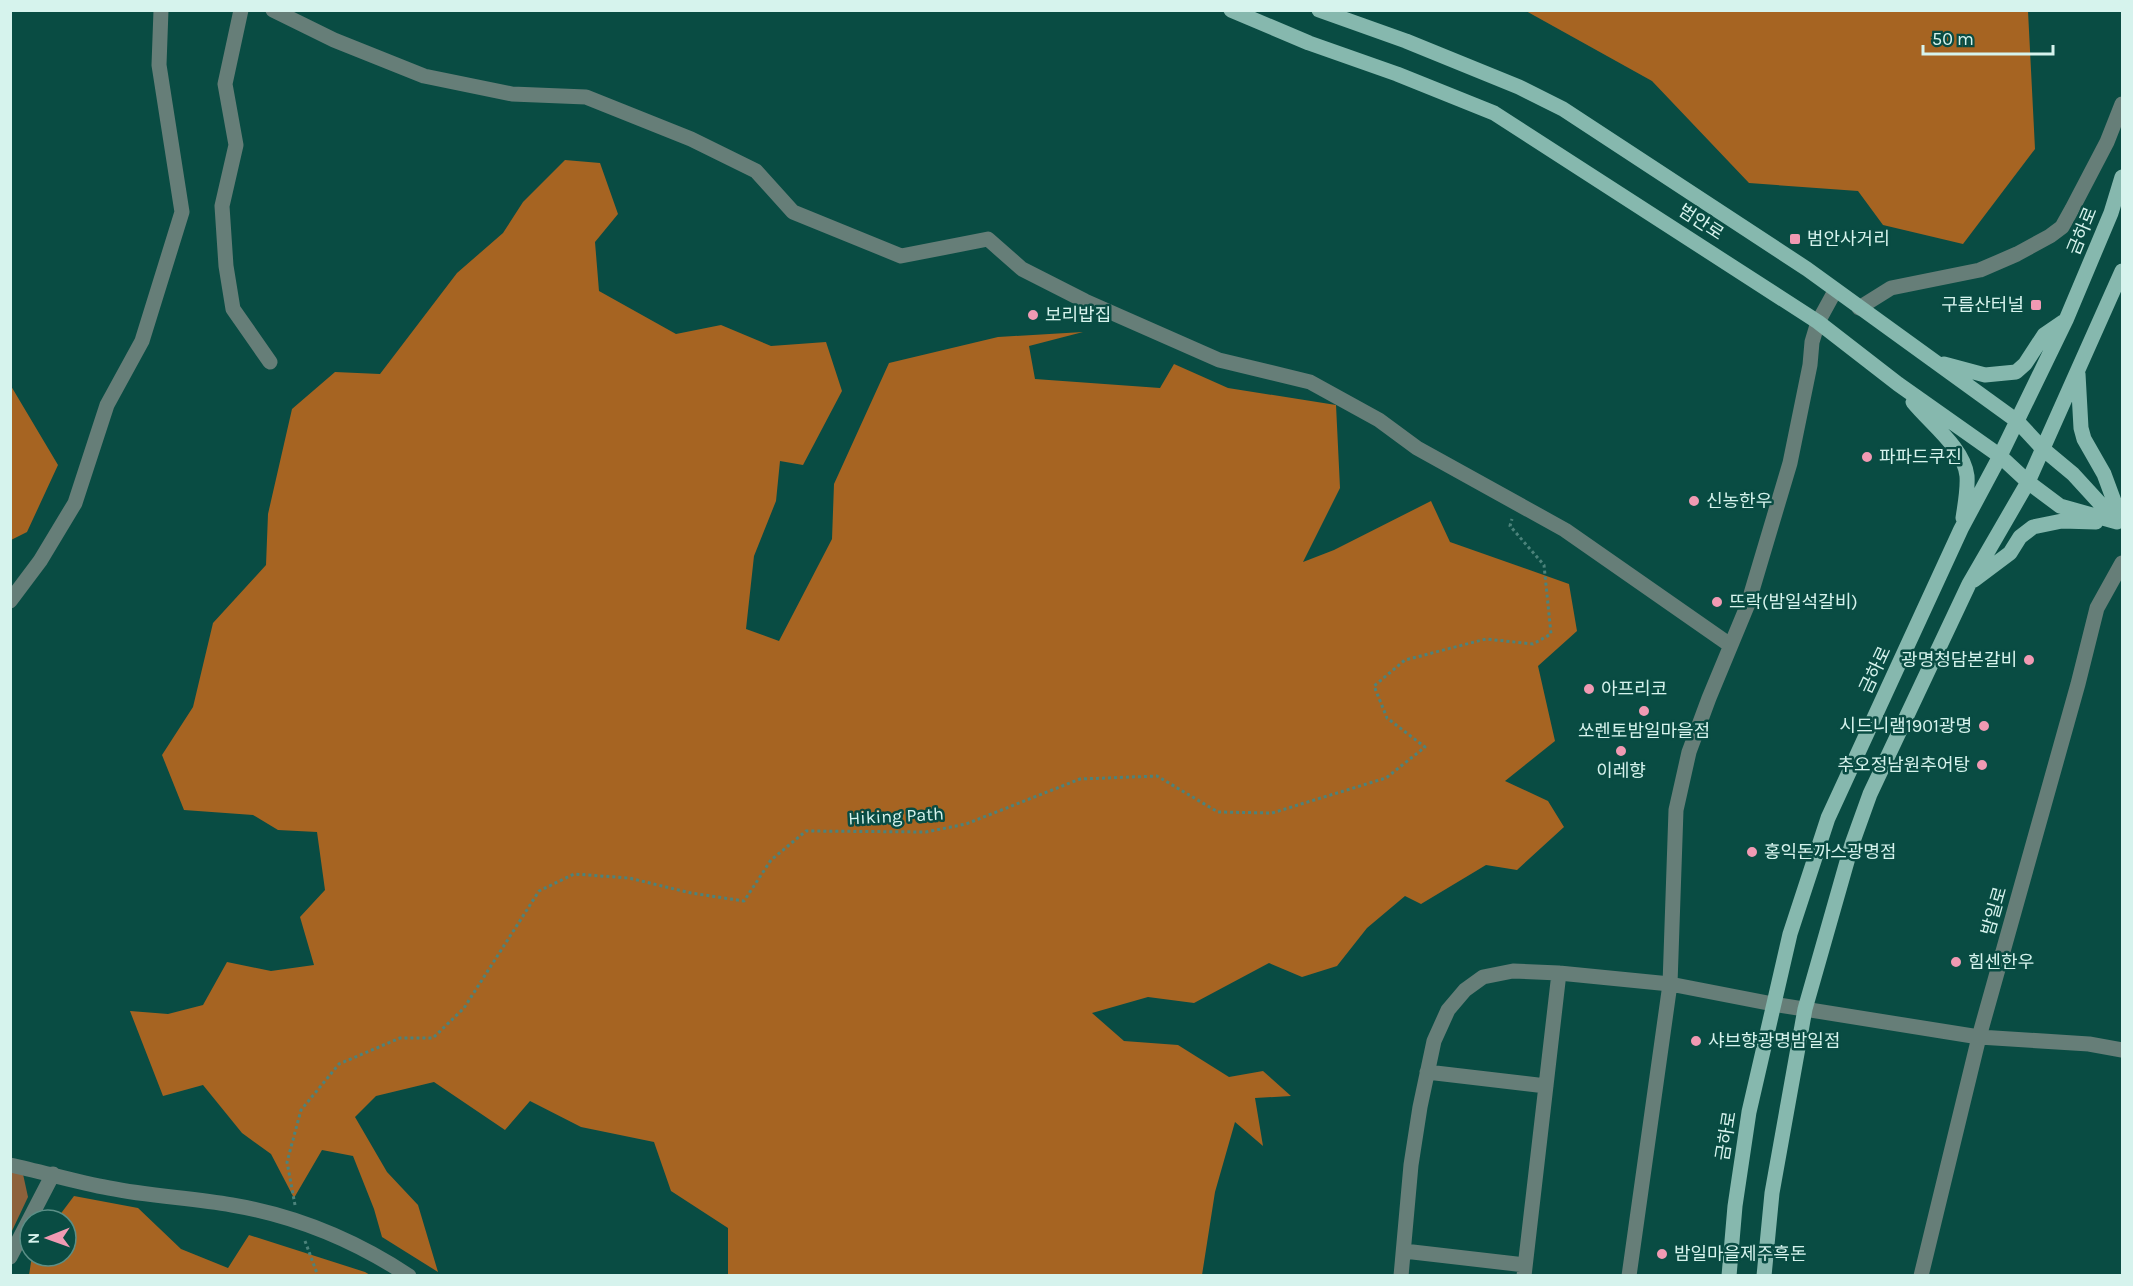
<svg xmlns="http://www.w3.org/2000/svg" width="2133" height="1286" font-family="Karla,'Noto Sans KR',sans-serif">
  <rect width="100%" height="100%" fill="#094c43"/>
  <!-- green -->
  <path fill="#8d613b" d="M11,1171L23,1174L28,1197L11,1233Z"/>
  <!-- forest -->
  <path fill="#a66422" d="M1526,11H2028L2035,149L1963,244L1883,225L1858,191L1749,183L1652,81Z
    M565,160L600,163L618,214L595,242L599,291L676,334L721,325L771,346L826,342L842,391L803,465L780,461L776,501L754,556L746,629L779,641L832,539L834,484L889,363L998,337L1083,332L1029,346L1035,379L1160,388L1174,364L1228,388L1336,405L1340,488L1303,562L1334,550L1431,501L1450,542L1569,584L1577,631L1538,666L1555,741L1505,781L1548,801L1564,827L1517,870L1486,865L1421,904L1405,896L1367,928L1337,966L1302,977L1269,963L1194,1003L1148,997L1092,1013L1124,1041L1178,1045L1229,1077L1263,1071L1291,1096L1255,1098L1263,1146L1235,1122L1215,1192L1202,1275H728V1228L671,1191L654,1142L581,1127L530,1101L505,1130L434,1082L376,1096L355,1117L387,1172L418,1205L438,1272L382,1237L374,1209L353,1156L322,1150L294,1198L271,1154L242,1133L203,1085L163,1096L130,1011L168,1014L203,1005L227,962L271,971L314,965L300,917L325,890L317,832L278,830L253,815L184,810L162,755L193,707L213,623L266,565L268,514L292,409L335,372L380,374L457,273L503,233L523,202Z
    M11,386L58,465L27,532L11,540Z
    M74,1196L138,1208L181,1249L228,1268L249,1235L365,1272L370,1275H29L32,1256H66V1220H56Z"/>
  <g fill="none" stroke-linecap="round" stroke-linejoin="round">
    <!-- path -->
    <path stroke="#4c837b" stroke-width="3" stroke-dasharray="3 3" stroke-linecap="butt" d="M295,1205L287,1162L301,1110L339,1064L400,1038H433L464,1008L539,891L574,874L629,878L691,893L744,901L771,860L806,831L926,832L966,824L1080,779L1157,776L1218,812L1272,813L1386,778L1425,747L1387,718L1374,686L1405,660L1486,639L1533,644L1551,634L1544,565L1510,526L1512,519
      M305,1241L318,1276"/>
    <!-- minor -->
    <path stroke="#667e78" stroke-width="15" d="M241,10L225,84L236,145L222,206L226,266L233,309L270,362
      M273,10L334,40L424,76L512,94L586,97L691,139L756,171L793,212L901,256L988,239L1022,269L1085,301L1219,360L1310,382L1379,420L1417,448L1565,530L1730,645
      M1859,308L1891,288L1980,270L2017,254L2050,236L2062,227L2072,209L2107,142L2122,104
      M10,601L40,561L75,503L107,405L142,341L182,212L159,65L161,10
      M1427,1072L1546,1086
      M10,1165C43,1172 76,1182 109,1188C149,1196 191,1198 232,1205C297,1216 353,1239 409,1276
      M1404,1251L1525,1265
      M10,1257L53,1174
      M1401,1276L1411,1165L1420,1107L1434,1041L1448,1010L1465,990L1483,977L1513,971L1559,973L1670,984L1773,1004L1979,1037L2089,1044L2122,1050
      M1524,1276L1559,973
      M1629,1276L1670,984L1676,810L1689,752L1709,698L1748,604L1790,463L1810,365L1812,342L1818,322L1835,291
      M1921,1276L1979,1037L2078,684L2097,608L2122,563"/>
    <!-- major -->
    <path stroke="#86b8ae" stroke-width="15" d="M1231,10L1309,43L1397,74L1494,113L1818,322L1898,384L2000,456L2028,482L2060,506L2117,522
      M1319,10L1406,41L1519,87L1563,109L1807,269L2017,421L2043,449L2073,474L2117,522
      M1944,364L1985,375L2016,372L2025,364L2044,335L2063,322
      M2078,374L2081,428L2084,439L2104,474L2114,501L2117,522
      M1913,402C1930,423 1964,448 1967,476C1968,490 1965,504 1963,518
      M1974,580L2010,553L2020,537L2033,527L2062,521L2096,522
      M1729,1276L1735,1206L1749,1112L1790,934L1828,818L1961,529L2000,456L2066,320L2111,213L2122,177
      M1764,1276L1772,1193L1805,1009L1852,844L1870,794L1969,584L2028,482L2122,271"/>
  </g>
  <!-- markers -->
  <g fill="#f19ab3" stroke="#094c43" stroke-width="2">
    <rect x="1789" y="233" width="12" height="12" rx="3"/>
    <rect x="2030" y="299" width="12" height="12" rx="3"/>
    <circle cx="1033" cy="315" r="6"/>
    <circle cx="1867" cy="457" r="6"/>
    <circle cx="1694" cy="501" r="6"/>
    <circle cx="1717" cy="602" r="6"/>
    <circle cx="2029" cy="660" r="6"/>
    <circle cx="1589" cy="689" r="6"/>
    <circle cx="1644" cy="711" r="6"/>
    <circle cx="1984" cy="726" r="6"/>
    <circle cx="1621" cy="751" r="6"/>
    <circle cx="1982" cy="765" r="6"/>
    <circle cx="1752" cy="852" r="6"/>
    <circle cx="1956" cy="962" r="6"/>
    <circle cx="1696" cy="1041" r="6"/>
    <circle cx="1662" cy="1254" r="6"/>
  </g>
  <g text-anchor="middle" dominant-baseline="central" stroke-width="5" stroke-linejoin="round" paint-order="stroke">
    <!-- street labels -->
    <g font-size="18" fill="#d6f3ed" stroke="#094c43">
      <text transform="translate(1701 222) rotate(33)">범안로</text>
      <text transform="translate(2082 231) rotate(-68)">금하로</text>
      <text transform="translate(1875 670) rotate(-65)">금하로</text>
      <text transform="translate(896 816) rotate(-3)">Hiking Path</text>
      <text transform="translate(1994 911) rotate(-74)">밤일로</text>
      <text transform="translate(1726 1136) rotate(-81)">금하로</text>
    </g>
    <!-- poi labels -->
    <g font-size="18" fill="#d6f3ed" stroke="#094c43" text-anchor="start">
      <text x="1807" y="239">범안사거리</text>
      <text x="2024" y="305" text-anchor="end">구름산터널</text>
      <text x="1045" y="315">보리밥집</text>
      <text x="1879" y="457">파파드쿠진</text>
      <text x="1706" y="501">신농한우</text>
      <text x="1729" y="602">뜨락(밤일석갈비)</text>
      <text x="2017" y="660" text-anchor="end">광명청담본갈비</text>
      <text x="1601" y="689">아프리코</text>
      <text x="1972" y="726" text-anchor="end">시드니램1901광명</text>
      <text x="1644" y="731" text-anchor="middle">쏘렌토밤일마을점</text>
      <text x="1970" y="765" text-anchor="end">추오정남원추어탕</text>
      <text x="1621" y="771" text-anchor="middle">이레향</text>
      <text x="1764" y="852">홍익돈까스광명점</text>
      <text x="1968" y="962">힘센한우</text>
      <text x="1708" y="1041">샤브향광명밤일점</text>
      <text x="1674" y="1254">밤일마을제주흑돈</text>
    </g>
  </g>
  <!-- border -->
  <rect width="2133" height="1286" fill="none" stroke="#d6f3ed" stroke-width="24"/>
  <!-- north arrow -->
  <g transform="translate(48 1238) rotate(269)"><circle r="28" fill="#094c43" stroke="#5b8f87" stroke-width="1.5"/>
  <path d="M0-4.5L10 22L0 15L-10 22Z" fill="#f19ab3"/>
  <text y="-9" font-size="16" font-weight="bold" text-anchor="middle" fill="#d6f3ed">N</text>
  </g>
  <!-- scale -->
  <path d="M1923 45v9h130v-9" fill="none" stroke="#d6f3ed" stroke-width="3"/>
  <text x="1932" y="45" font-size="18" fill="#d6f3ed" stroke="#094c43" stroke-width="4.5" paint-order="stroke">50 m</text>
</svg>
